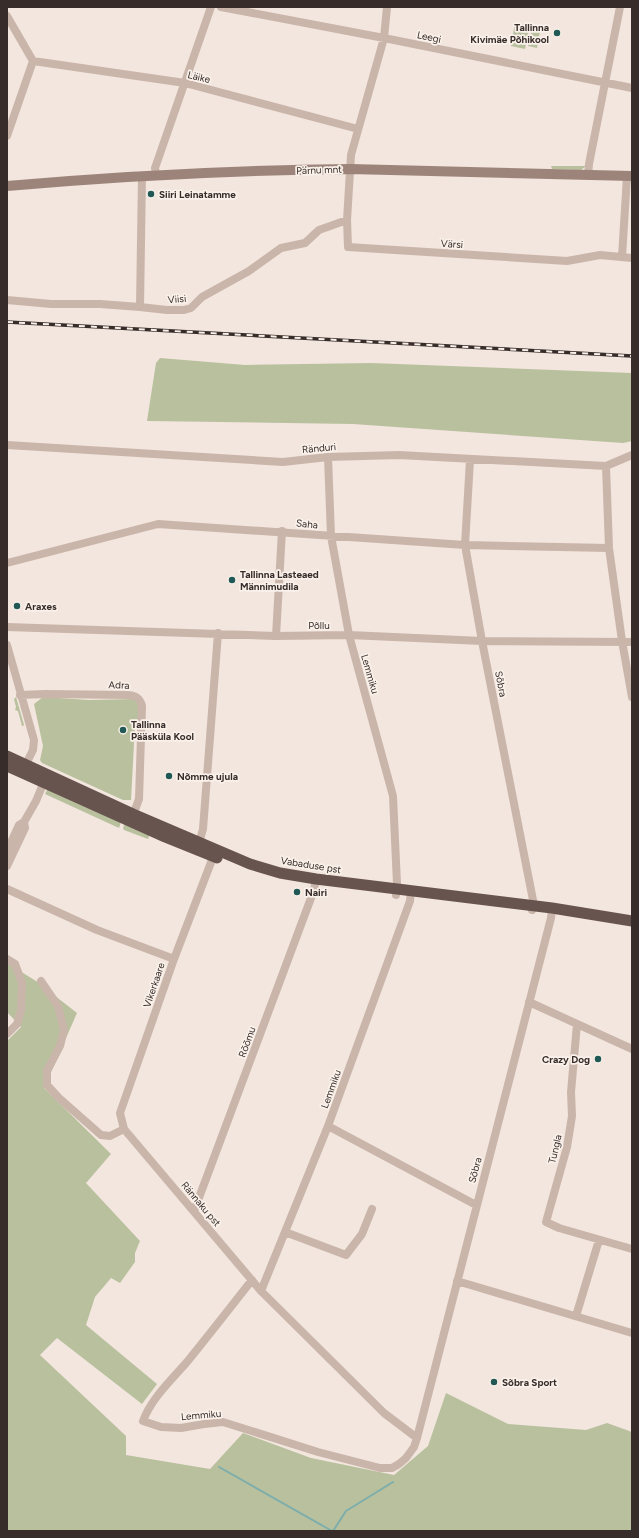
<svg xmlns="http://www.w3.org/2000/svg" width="639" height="1538" font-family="Figtree,sans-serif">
  <rect width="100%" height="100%" fill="#f2e6de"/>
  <!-- green -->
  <path fill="#b9c09e" d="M515,23L530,25L525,49L511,46Z
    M532,29L540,31L537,48L528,46Z
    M551,166H586L581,170L552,169Z
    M160,358L245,365L371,363L632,373V441L623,443L353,424L147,421L156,363Z
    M16,697L24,725L23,726H22L18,711L15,710L16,707L14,699Z
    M43,697L89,700L135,699L139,705V725H135L131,800H123L42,763L40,760L43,746L34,704Z
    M47,790H49L121,822L119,828L45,794Z
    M125,823L150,834L148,839L124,830L123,828Z
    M7,963L36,981L77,1013L44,1088L111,1154L86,1183L140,1241L135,1253V1262L120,1283L111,1278L95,1297L86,1325L157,1384L142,1404L57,1338L40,1355L126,1436V1455L210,1469L243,1433L311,1458L394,1475L428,1446L446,1393L508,1424L586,1430L607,1423L632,1432V1531H7V1041L21,1027L7,1012Z"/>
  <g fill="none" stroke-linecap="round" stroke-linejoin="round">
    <!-- stream -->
    <path stroke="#7daeab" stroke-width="2" d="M219,1467L332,1531
      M333,1531L346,1511L393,1482"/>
    <!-- minor -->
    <path stroke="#cab5aa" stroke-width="8" d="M221,7L384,38L632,88
      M387,7L384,38L351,155L347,220L348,247L567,261L600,255L632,258
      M7,16L33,61L7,136
      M33,61L185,83L358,129
      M156,175L155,168L211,7
      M588,175L589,164L620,7
      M622,257L627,176
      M7,300L51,304H100L140,307L167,310H184L191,308L202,297L249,271L281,248L305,243L319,230L347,220
      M140,307L142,176
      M7,445L283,462L328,457L399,455L606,466L632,455
      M328,457L331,536L349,635L393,796L397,884L396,895
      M470,460L465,545L482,641L533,900L532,910
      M606,466L609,548L622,641L632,697
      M7,563L158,524L465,545L609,548
      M7,627L276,636L349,635L482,641L632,642
      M276,636L282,531
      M7,645L34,740L33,750L24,768
      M20,695L45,694L128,695C136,696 140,698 142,706L139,799L132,818
      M199,843L203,829L218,633
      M7,851L19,825L24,822L36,801L46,777
      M215,852L174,959L120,1113L124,1129L261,1291L384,1413L417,1438
      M7,866L25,828L24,822
      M7,889L97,930L174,959
      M7,959L15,964L22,983L21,1010L17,1024L7,1034
      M41,981L58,1006L64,1030L60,1046L47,1071V1085L59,1098L101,1135L110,1136L124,1129
      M529,1002L632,1049
      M577,1024L571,1092L572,1116L567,1147L546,1222L559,1228L632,1249
      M328,1126L476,1205
      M194,1211L314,890L316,879
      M285,1232L346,1255L362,1234L372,1209
      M252,1280C230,1308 209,1335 187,1362C171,1380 151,1399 143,1421L161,1427L181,1428L204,1424L223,1422L318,1452L380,1468H392L399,1464L406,1458L414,1447L417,1438L551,918L552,908
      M457,1281L632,1333
      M261,1291L328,1126L410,901L411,890
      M576,1316L599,1240"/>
    <!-- secondary -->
    <path stroke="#9d847b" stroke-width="10" d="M7,186C121,176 236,170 350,169L632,176"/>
    <!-- trunk -->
    <path stroke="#68544e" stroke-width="11" d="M7,756L133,814L250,864L280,873L316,879L552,908L632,921
      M7,766L165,837L217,858"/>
    <defs>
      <path id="rail" d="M7,322L632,356"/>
    </defs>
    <!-- rail casing -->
    <use href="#rail" stroke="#372c29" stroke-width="3.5"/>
    <!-- rail -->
    <use href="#rail" stroke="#f9f1ea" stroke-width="2" stroke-dasharray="6" stroke-linecap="butt"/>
  </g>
  <!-- markers -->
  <g fill="#205855" stroke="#f9f1ea" stroke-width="1.5">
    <circle cx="557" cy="33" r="4"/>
    <circle cx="151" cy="194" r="4"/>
    <circle cx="232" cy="580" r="4"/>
    <circle cx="17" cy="606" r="4"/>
    <circle cx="123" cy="730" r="4"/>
    <circle cx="169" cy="776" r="4"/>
    <circle cx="297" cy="892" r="4"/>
    <circle cx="598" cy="1059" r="4"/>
    <circle cx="494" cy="1382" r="4"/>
  </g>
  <g text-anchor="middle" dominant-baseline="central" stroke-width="3.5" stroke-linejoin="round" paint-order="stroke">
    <!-- poi labels -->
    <g font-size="10" font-weight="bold" fill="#372c29" stroke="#f9f1ea" text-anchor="start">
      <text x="549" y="27" text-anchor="end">Tallinna<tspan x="549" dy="12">Kivimäe Põhikool</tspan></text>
      <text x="159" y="194">Siiri Leinatamme</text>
      <text x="240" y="574">Tallinna Lasteaed<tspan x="240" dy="12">Männimudila</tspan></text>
      <text x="25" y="606">Araxes</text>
      <text x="131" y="724">Tallinna<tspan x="131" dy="12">Pääsküla Kool</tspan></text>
      <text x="177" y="776">Nõmme ujula</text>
      <text x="305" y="892">Nairi</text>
      <text x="590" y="1059" text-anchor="end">Crazy Dog</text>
      <text x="502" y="1382">Sõbra Sport</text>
    </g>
    <!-- street labels -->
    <g font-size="10" fill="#372c29" stroke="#f9f1ea">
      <text transform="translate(429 37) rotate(12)">Leegi</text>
      <text transform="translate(199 77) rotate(14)">Läike</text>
      <text transform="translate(319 170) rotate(-2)">Pärnu mnt</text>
      <text transform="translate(452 244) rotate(4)">Värsi</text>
      <text transform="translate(177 299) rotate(-5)">Viisi</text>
      <text transform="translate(319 448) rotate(-5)">Ränduri</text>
      <text transform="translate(307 524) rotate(6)">Saha</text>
      <text x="319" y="625">Põllu</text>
      <text transform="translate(370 674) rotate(74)">Lemmiku</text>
      <text transform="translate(501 684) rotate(79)">Sõbra</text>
      <text transform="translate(119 685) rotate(2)">Adra</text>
      <text transform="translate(311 865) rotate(9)">Vabaduse pst</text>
      <text transform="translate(154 985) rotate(-71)">Vikerkaare</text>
      <text transform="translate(247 1042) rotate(-70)">Rõõmu</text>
      <text transform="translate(331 1089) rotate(-70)">Lemmiku</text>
      <text transform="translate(555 1149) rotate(-77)">Tungla</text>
      <text transform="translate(475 1170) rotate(-75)">Sõbra</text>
      <text transform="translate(201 1204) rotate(50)">Rännaku pst</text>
      <text transform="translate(201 1415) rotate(-5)">Lemmiku</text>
    </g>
  </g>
  <!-- border -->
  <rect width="639" height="1538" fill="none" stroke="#372c29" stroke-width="16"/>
</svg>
